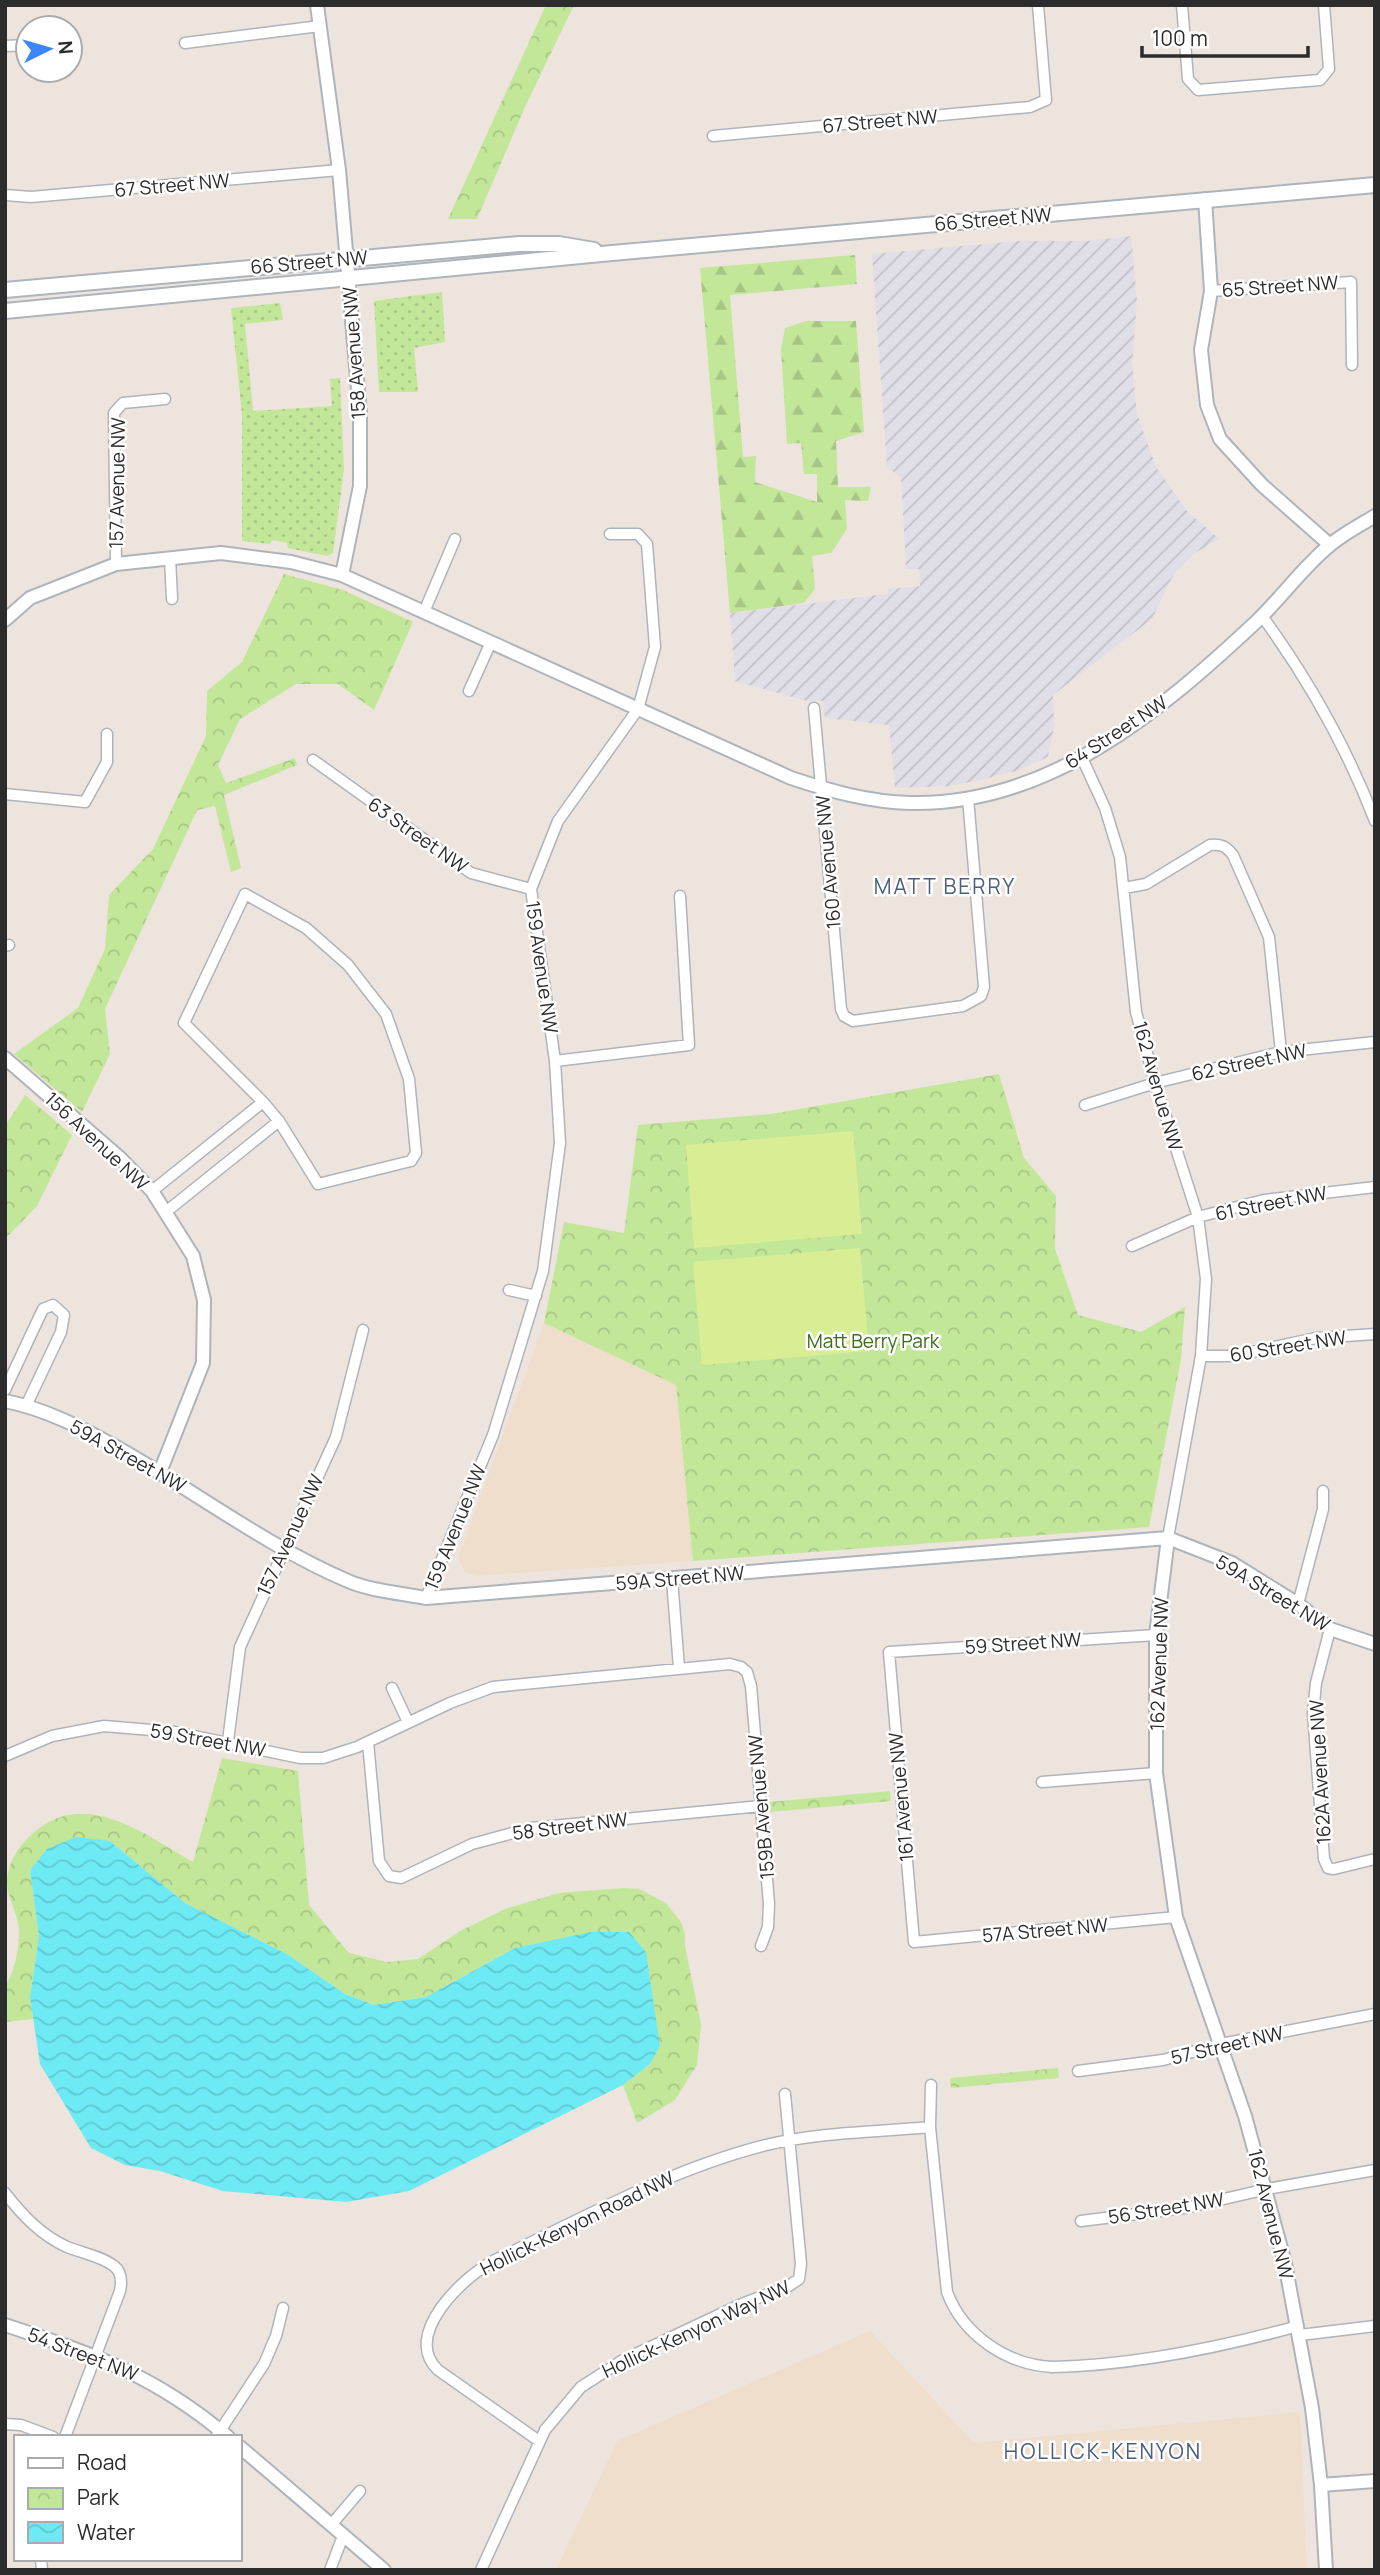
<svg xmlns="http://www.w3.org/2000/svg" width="1380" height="2575" font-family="Manrope,sans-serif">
  <defs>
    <pattern id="industrial-furrows" width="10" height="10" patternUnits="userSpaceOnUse" patternTransform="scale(1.75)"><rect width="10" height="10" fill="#e0dfe7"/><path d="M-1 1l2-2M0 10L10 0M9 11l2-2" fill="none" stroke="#c0c0c6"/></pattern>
    <pattern id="grass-dots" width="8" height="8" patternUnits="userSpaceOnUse" patternTransform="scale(1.75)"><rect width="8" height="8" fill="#c2e799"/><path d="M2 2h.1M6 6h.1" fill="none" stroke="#a7c684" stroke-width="1.8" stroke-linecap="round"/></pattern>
    <pattern id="forest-firs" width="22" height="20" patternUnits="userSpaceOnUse" patternTransform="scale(1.75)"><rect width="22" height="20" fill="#c2e799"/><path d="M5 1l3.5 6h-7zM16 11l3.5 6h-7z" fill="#a7c684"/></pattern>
    <pattern id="park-crowns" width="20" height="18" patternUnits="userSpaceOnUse" patternTransform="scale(1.75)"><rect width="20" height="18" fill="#c2e799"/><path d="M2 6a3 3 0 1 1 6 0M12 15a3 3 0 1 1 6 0" fill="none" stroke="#a7c684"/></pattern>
    <pattern id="water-waves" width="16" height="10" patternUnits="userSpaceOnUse" patternTransform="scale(1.75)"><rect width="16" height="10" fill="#6eeaf4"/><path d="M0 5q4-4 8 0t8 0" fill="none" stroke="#5fc9d1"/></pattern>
  </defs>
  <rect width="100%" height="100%" fill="#eee4de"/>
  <!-- industrial -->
  <path fill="url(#industrial-furrows)" d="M1131,236L1137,301L1132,364L1137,414L1156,467L1187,511L1219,539L1195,553L1173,575L1152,619L1053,695L1054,726L1048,757L1016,771L976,781L949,786L895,788L889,725L825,718L823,701H807L735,681L730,613L887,594L888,589L920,586L919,569H906L901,477L887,467L872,254L1018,241H1087Z"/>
  <!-- education -->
  <path fill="#f0decd" d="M544,1323L676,1385L693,1561L476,1576L465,1572L460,1563L459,1554Z
    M870,2331L974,2443L1300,2412L1307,2570H556L617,2441Z"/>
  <!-- grass -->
  <path fill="url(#grass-dots)" d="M442,292L445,342L414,348L418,392H379L374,301Z
    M280,303L283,320L245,324L253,411L332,406L330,379L340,378L344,469L333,553L327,556L288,548L287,543L273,540L270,544L242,541V415L231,308Z"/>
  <!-- forest -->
  <path fill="url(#forest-firs)" d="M855,255L857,284L730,295L743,457L756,456L755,482L817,502V474H804L801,443L787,444L781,349L785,328L806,321H856L864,432L836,441L838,487H871L868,501L845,500L847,529L831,553L812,556L815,589L804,603L730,613L700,268Z"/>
  <!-- park -->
  <path fill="url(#park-crowns)" d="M546,5H574L525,107L477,219H448Z
    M284,574L343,590L413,622L374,710L338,684H296L240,719L218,765L226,783L295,758L297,765L224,795L241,868L231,872L215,806L197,810L105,1009L110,1054L82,1112L14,1054L78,1008L105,949L109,895L153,849L206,736L207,691L242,662Z
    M999,1074L1024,1158L1056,1196L1055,1249L1078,1315L1141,1332L1185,1307L1181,1359L1149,1527L693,1561L676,1385L544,1323L564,1222L624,1233L638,1125L771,1114Z
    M25,1095L72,1135L37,1206L5,1239V1126Z
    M222,1758L298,1771L309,1905L349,1953L387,1962L418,1959L460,1931L505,1909L559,1893L623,1888L639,1889L666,1903L681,1922L685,1934V1946L701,2024L697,2065L675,2100L637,2123L623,2085L650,2064L515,1948L426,1997L374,2005L345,1994L287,1954L185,1903L110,1841L30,1870L39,1936L30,1997L33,2019L5,2022C5,2011 3,1999 5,1989C7,1982 11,1976 13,1969C17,1958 19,1944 19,1932C19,1914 6,1897 7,1880C9,1860 18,1847 32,1834C85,1786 145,1835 193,1862Z
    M890,1791L891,1801L770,1812L769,1802Z
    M1058,2068L1059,2078L951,2088L950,2078Z"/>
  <!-- pitch -->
  <path fill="#d9ee94" d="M853,1131L862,1234L694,1248L686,1145Z
    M860,1248L869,1351L702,1365L693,1262Z"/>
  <!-- water -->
  <path fill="url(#water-waves)" d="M76,1837L110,1841L185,1903L287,1954L345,1994L374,2005L426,1997L515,1948L591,1932H629L646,1952L660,2046L650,2064L623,2085L409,2191L346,2202L223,2191L160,2171L125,2165L91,2148L40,2064L30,1997L39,1936L30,1870L47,1849Z"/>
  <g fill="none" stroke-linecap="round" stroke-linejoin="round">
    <defs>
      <path id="minor" d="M1182,5L1188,79L1198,90L1320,80L1329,69L1324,5
        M185,43L320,26
        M5,46L28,45
        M713,136L1030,107L1046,100L1038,5
        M5,195L31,197L339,170
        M1211,291L1351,282L1352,365
        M170,558L172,599
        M116,564L114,413L123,403L165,399
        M424,612L455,539
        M1262,616C1308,679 1347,748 1375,821
        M469,691L491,642
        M814,708L841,1009L844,1016L853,1021L963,1006L981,996L984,987L968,798
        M1082,758L1105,808L1120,857L1136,1012L1155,1083L1198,1217L1206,1279L1201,1356L1168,1538
        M313,760L471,873L531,889
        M5,794L85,802L107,762V734
        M1124,888L1146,884L1210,845C1221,844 1226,846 1233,855L1269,937L1281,1052
        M245,894L306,928L348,965L386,1014L409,1079L416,1153L411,1161L318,1184L279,1121L263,1102L184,1023Z
        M5,946L9,945
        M555,1061L689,1045L680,896
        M1085,1105L1155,1083L1281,1052L1375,1042
        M152,1191L263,1102
        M167,1211L279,1121
        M1132,1246L1198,1217L1264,1200L1375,1187
        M509,1290L536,1296
        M1201,1356H1233L1316,1338L1375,1334
        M5,1390L43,1309L53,1305L64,1315L61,1332L26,1406
        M672,1579L679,1668
        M426,1598L493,1435L543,1271L560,1143L555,1061L531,889L558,821L638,709L655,647L647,544L638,534H610
        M1298,1604L1323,1509V1491
        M1330,1629L1316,1683L1313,1713L1324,1859L1328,1868L1334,1869L1375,1859
        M1156,1635L889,1652L914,1942L1176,1917
        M392,1688L408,1722
        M228,1741L240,1647L336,1437L363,1330
        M368,1742L379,1861L389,1876L401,1878L472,1844L531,1828L761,1806
        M5,1756L52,1736L104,1726L175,1732L300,1758H323L357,1747L450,1703L493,1687L730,1664L741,1667L747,1672L751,1686L769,1904L768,1927L761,1946
        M1042,1782L1156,1773
        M1078,2071L1163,2060L1221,2044L1375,2014
        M930,2127L931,2085
        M5,2193C23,2216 41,2235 67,2247C82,2253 101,2256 114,2266C122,2272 122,2281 120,2291L65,2437
        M1081,2221L1185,2208L1267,2189L1375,2170
        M1300,2335L1375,2326
        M5,2424L21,2425L53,2437
        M216,2437L264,2364L276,2336L283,2308
        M539,2441L438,2370C401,2335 464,2276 495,2260C583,2218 671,2169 766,2145C819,2132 876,2132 930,2127L947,2292C963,2335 1007,2365 1053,2367C1136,2365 1218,2348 1298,2326
        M331,2525L360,2491
        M41,2559L42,2570
        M330,2570L343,2536
        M481,2570L545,2430L581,2387L623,2360L744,2303L787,2287L799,2279L801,2264L785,2094"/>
      <path id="tertiary" d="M317,5L339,170L360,413V486L342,575
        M1205,199L1211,291L1201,350L1207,405L1220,439L1262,485L1330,545
        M5,620L30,598L116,564L221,553L291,562L342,575L791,778C830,791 869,802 910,803C1049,806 1161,711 1257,621C1282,597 1303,567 1330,545C1343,534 1360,525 1375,516
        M5,1058L120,1158L152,1191L193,1256L204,1300L203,1363L160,1472
        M5,1401C46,1409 82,1428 118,1448C195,1491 266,1546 348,1581C371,1591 401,1593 426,1598L1168,1538L1232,1563L1298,1604L1330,1629L1375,1644
        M1168,1538L1156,1635V1773L1176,1917L1245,2116L1285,2263L1312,2408L1321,2485L1326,2570
        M5,2325C93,2354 155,2375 228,2437
        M240,2447L384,2570
        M1321,2485L1375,2481"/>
      <path id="secondary" d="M5,290L519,244H559L594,250
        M5,311L612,253L1375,185"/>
    </defs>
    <!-- minor casing -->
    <use href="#minor" stroke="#aeb4bc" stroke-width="13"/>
    <!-- tertiary casing -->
    <use href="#tertiary" stroke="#aeb4bc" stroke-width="16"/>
    <!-- secondary casing -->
    <use href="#secondary" stroke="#aeb4bc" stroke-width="18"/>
    <!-- minor -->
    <use href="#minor" stroke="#fff" stroke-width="10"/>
    <!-- tertiary -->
    <use href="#tertiary" stroke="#fff" stroke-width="12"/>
    <!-- secondary -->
    <use href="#secondary" stroke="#fff" stroke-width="14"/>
  </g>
  <g text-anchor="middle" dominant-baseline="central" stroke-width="5" stroke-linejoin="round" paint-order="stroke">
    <!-- street labels -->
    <g font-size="19" fill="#2c2c2c" stroke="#fff">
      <text transform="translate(880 121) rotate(-5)">67 Street NW</text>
      <text transform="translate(172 185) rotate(-5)">67 Street NW</text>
      <text transform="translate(993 219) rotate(-5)">66 Street NW</text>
      <text transform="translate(309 262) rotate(-5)">66 Street NW</text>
      <text transform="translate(1280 286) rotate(-4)">65 Street NW</text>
      <text transform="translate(354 353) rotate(-94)">158 Avenue NW</text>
      <text transform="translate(117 483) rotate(-89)">157 Avenue NW</text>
      <text transform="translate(1116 732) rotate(-33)">64 Street NW</text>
      <text transform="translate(418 835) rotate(35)">63 Street NW</text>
      <text transform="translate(828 862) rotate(-95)">160 Avenue NW</text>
      <text transform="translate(542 967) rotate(82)">159 Avenue NW</text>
      <text transform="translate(1249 1062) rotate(-12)">62 Street NW</text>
      <text transform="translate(1158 1086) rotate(74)">162 Avenue NW</text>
      <text transform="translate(97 1141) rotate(43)">156 Avenue NW</text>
      <text transform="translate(1271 1203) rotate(-11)">61 Street NW</text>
      <text transform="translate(1288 1346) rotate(-9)">60 Street NW</text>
      <text transform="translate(128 1456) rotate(29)">59A Street NW</text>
      <text transform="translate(455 1527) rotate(-68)">159 Avenue NW</text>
      <text transform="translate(290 1535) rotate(-65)">157 Avenue NW</text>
      <text transform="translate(680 1578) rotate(-5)">59A Street NW</text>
      <text transform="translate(1273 1593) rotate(31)">59A Street NW</text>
      <text transform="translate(1023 1643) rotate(-4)">59 Street NW</text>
      <text transform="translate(1159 1664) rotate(-88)">162 Avenue NW</text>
      <text transform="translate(208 1740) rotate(10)">59 Street NW</text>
      <text transform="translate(1320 1772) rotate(-93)">162A Avenue NW</text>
      <text transform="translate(901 1797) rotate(-95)">161 Avenue NW</text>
      <text transform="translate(761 1807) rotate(-95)">159B Avenue NW</text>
      <text transform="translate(570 1826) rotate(-7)">58 Street NW</text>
      <text transform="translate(1045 1930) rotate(-5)">57A Street NW</text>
      <text transform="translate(1227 2045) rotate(-13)">57 Street NW</text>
      <text transform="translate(1166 2208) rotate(-9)">56 Street NW</text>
      <text transform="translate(1271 2214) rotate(76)">162 Avenue NW</text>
      <text transform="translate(577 2223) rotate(-26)">Hollick-Kenyon Road NW</text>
      <text transform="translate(696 2329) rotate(-25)">Hollick-Kenyon Way NW</text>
      <text transform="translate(83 2354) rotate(21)">54 Street NW</text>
    </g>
    <!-- park labels -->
    <g font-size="19" fill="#3a6e18" stroke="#fff">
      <text x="873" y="1341">Matt Berry Park</text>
    </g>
    <!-- neighbourhood labels -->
    <g font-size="21" letter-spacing="2" fill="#4a5e80" stroke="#fff">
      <text x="945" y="886">MATT BERRY</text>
      <text x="1103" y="2451">HOLLICK-KENYON</text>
    </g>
  </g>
  <!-- border -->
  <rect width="1380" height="2575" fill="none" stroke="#2c2c2c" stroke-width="14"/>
  <!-- legend -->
  <rect x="14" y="2435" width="228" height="126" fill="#ffffff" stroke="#ababab" stroke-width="2"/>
  <rect x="28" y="2458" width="35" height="10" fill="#ffffff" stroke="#ababab" stroke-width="2"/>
  <text x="77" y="2470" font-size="21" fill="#2c2c2c">Road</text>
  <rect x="28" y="2488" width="35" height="21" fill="url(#park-crowns)" stroke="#ababab" stroke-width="2"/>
  <text x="77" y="2505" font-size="21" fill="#2c2c2c">Park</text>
  <rect x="28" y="2522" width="35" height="21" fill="url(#water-waves)" stroke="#ababab" stroke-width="2"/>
  <text x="77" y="2540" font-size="21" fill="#2c2c2c">Water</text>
  <!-- north arrow -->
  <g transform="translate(49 49) rotate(85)"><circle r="33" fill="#ffffff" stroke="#ababab" stroke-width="2"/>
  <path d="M0-5L12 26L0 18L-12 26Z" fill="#3b85ff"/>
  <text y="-10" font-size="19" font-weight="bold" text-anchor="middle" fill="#2c2c2c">N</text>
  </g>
  <!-- scale -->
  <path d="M1142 46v10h166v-10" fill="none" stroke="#2c2c2c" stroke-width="3.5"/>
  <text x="1152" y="46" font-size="21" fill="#2c2c2c" stroke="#ffffff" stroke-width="5" paint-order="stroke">100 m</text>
</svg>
